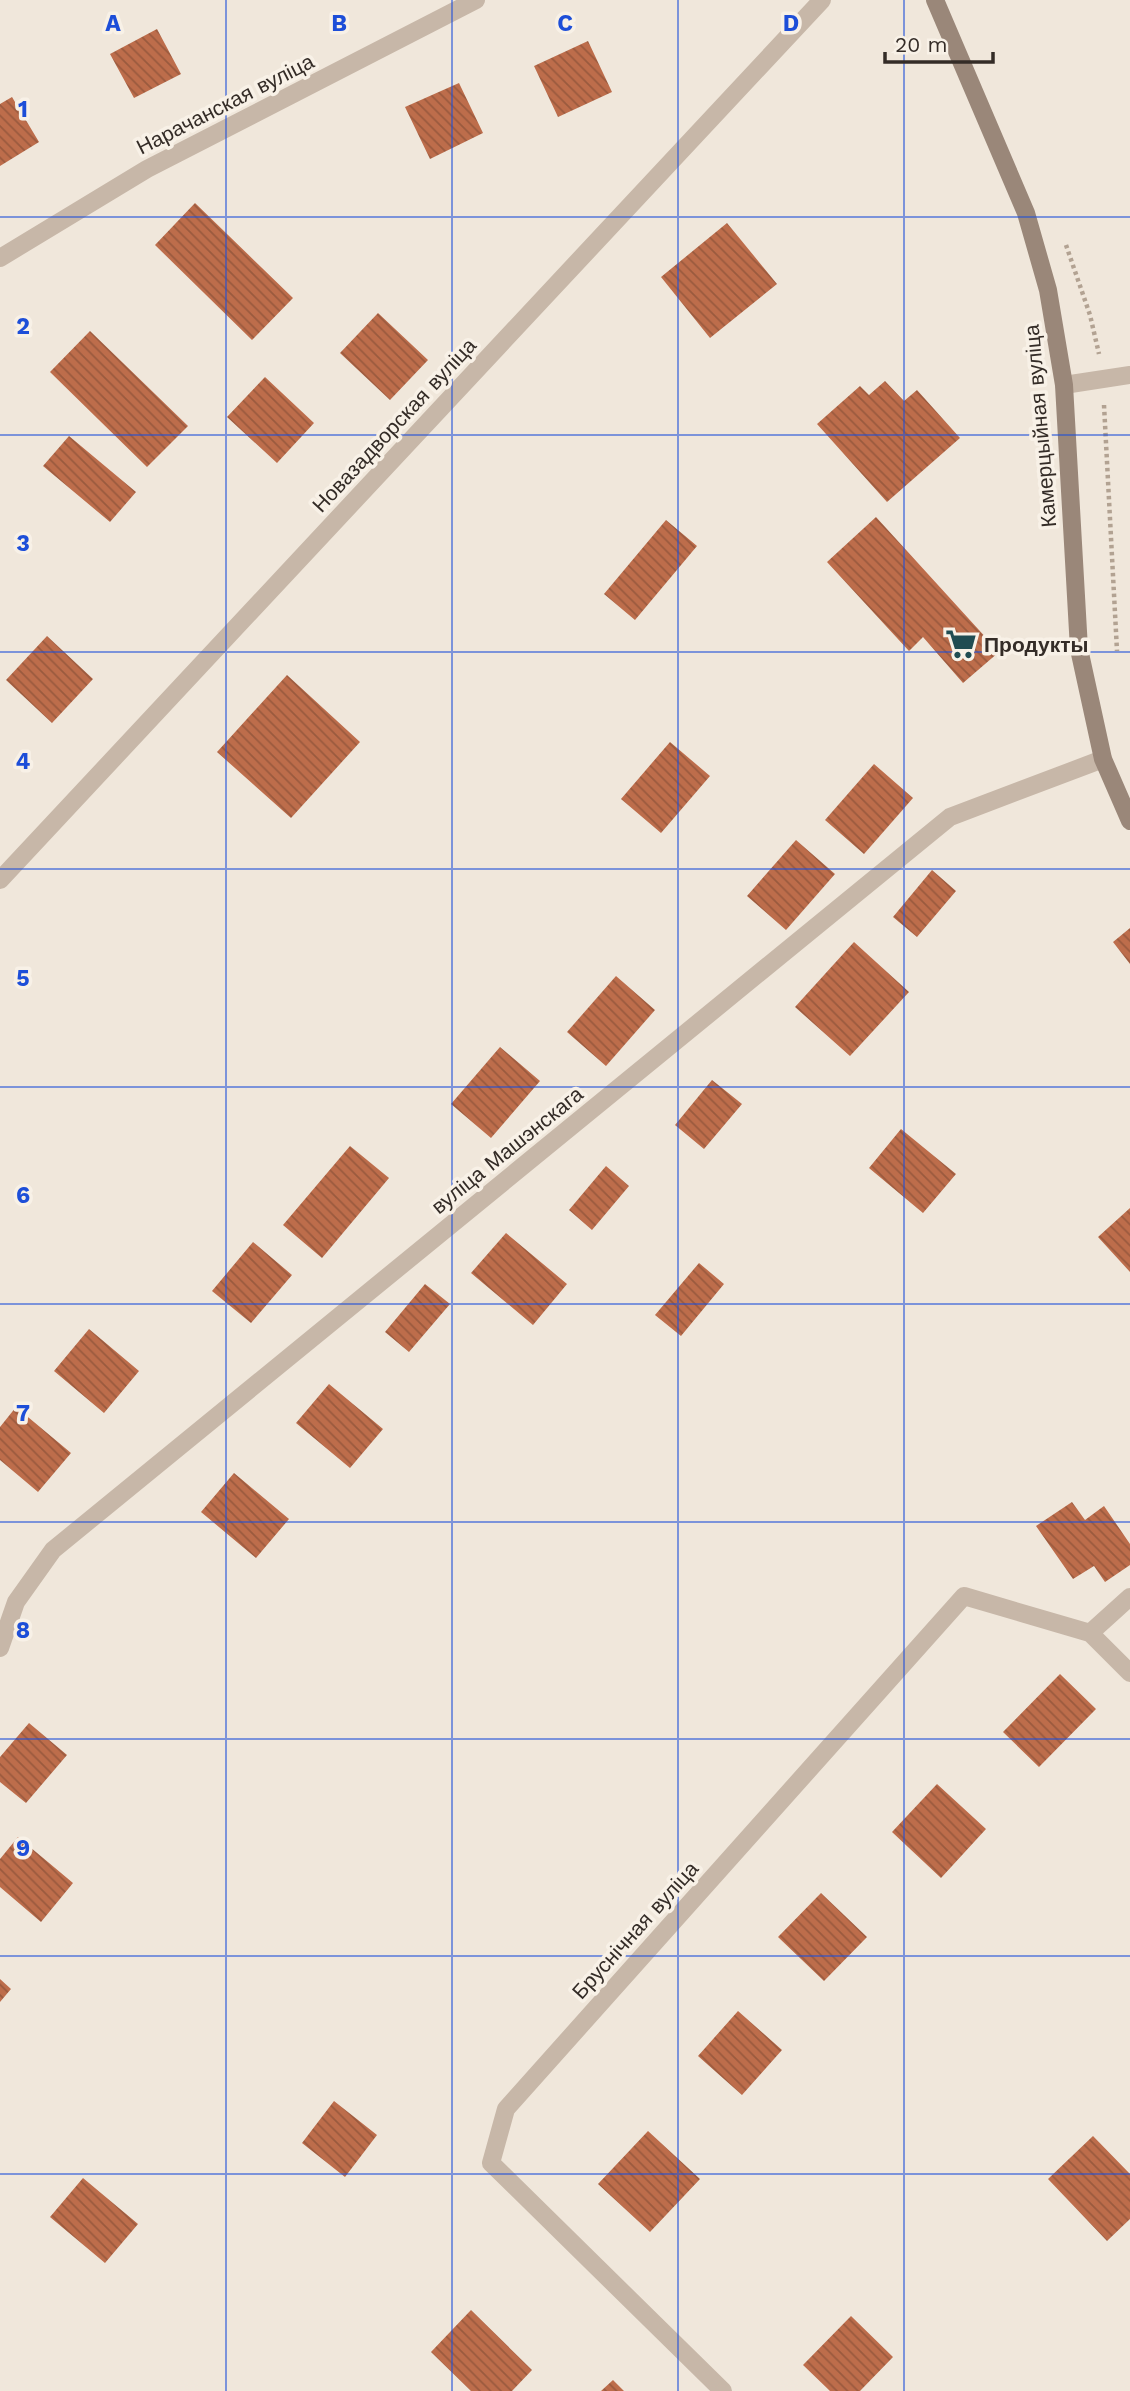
<svg xmlns="http://www.w3.org/2000/svg" width="1130" height="2391" font-family="'Work Sans',sans-serif">
  <defs>
    <pattern id="building-back-hatch" width="6" height="6" patternUnits="userSpaceOnUse" patternTransform="scale(1.75)"><rect width="6" height="6" fill="#bd6d4b"/><path d="M-1 5l2 2M0 0l6 6M5-1l2 2" fill="none" stroke="#9a5a3e"/></pattern>
  </defs>
  <rect width="100%" height="100%" fill="#f0e7db"/>
  <!-- building -->
  <path fill="url(#building-back-hatch)" d="M157,29L181,74L134,98L110,54Z
    M588,41L612,92L558,117L534,66Z
    M459,83L483,133L430,159L405,107Z
    M12,97L39,142L0,166V104Z
    M195,203L293,298L252,340L155,245Z
    M727,223L777,284L710,338L661,277Z
    M378,313L428,360L390,400L340,353Z
    M90,331L188,426L147,467L50,372Z
    M265,377L314,423L277,463L227,417Z
    M885,381L904,401L917,390L960,438L887,502L817,424L860,386L869,395Z
    M69,436L136,492L110,522L43,466Z
    M876,517L999,652L963,683L923,637L909,651L827,562Z
    M666,520L697,546L635,620L604,594Z
    M47,636L93,679L52,723L6,680Z
    M287,675L360,742L291,818L217,752Z
    M670,742L710,776L661,833L621,799Z
    M874,764L913,798L864,854L825,820Z
    M796,840L835,874L786,930L747,896Z
    M932,870L956,891L917,937L893,917Z
    M1130,928V964L1113,942Z
    M854,942L909,992L850,1056L795,1007Z
    M616,976L655,1010L606,1066L567,1032Z
    M500,1047L540,1081L491,1138L451,1104Z
    M712,1080L742,1104L704,1149L675,1125Z
    M901,1129L956,1174L923,1213L869,1168Z
    M350,1146L389,1178L322,1258L283,1225Z
    M606,1166L629,1186L592,1230L569,1210Z
    M1130,1208V1272L1098,1237Z
    M506,1233L567,1284L533,1325L471,1273Z
    M253,1242L292,1275L251,1323L212,1291Z
    M699,1263L724,1284L681,1336L655,1315Z
    M425,1284L450,1304L409,1352L385,1332Z
    M89,1329L139,1371L104,1413L54,1371Z
    M329,1384L383,1429L350,1468L296,1423Z
    M16,1407L71,1453L38,1492L0,1460V1427Z
    M234,1473L289,1519L256,1558L201,1512Z
    M1072,1502L1085,1520L1104,1506L1130,1544V1565L1105,1582L1094,1566L1073,1579L1036,1526Z
    M1060,1674L1096,1709L1039,1767L1003,1732Z
    M29,1723L67,1755L26,1803L0,1782V1757Z
    M937,1784L986,1829L941,1878L892,1832Z
    M18,1837L73,1883L41,1922L0,1887V1859Z
    M821,1893L867,1937L824,1981L778,1937Z
    M0,1979L11,1989L0,2002Z
    M738,2011L782,2050L742,2095L698,2056Z
    M334,2101L377,2135L345,2177L302,2143Z
    M648,2131L700,2179L650,2232L598,2184Z
    M1093,2136L1130,2174V2219L1107,2241L1048,2179Z
    M83,2178L138,2224L105,2263L50,2217Z
    M471,2310L532,2370L512,2391H471L431,2352Z
    M851,2316L893,2357L860,2391H830L803,2365Z
    M613,2380L624,2391H601Z"/>
  <g fill="none" stroke-linecap="round" stroke-linejoin="round">
    <!-- path -->
    <path stroke="#b2a292" stroke-width="4.5" stroke-dasharray="3.5 3.5" stroke-linecap="butt" d="M1066,245L1090,315L1099,354
      M1104,405L1117,651"/>
    <!-- service -->
    <path stroke="#c7b7a8" stroke-width="18" d="M1064,385L1130,375"/>
    <!-- minor -->
    <path stroke="#c7b7a8" stroke-width="18" d="M0,258L147,169L476,0
      M0,880L822,0
      M1130,1597L1090,1633L1130,1673
      M0,1648L16,1602L53,1550L950,817L1103,759
      M723,2391L491,2163L506,2109L964,1596L1090,1633"/>
    <!-- secondary -->
    <path stroke="#9a8779" stroke-width="18" d="M935,0L1026,213L1048,290L1064,385L1079,649L1103,759L1130,821"/>
  </g>
  <!-- grid -->
  <path fill="none" stroke="#1d4ed8" stroke-width="2" stroke-opacity="0.55" d="M226,0V2391M452,0V2391M678,0V2391M904,0V2391M0,217H1130M0,435H1130M0,652H1130M0,869H1130M0,1087H1130M0,1304H1130M0,1522H1130M0,1739H1130M0,1956H1130M0,2174H1130"/>
  <!-- icons -->
  <defs>
    <symbol id="supermarket-bare" viewBox="-9 -9 18 18"><path d="M-6-5.5h2.5l.6 2H6L4.5 2H-2.5L-4.4-4H-6ZM-1.5 3.2a1.3 1.3 0 1 0 .1 0ZM3 3.2a1.3 1.3 0 1 0 .1 0Z" fill="#204c52" stroke="#f8f1e7" stroke-width="2.5" paint-order="stroke"/></symbol>
  </defs>
  <g fill-rule="evenodd">
    <use href="#supermarket-bare" x="939" y="622" width="44" height="44"/>
  </g>
  <g text-anchor="middle" dominant-baseline="central" stroke-width="7" stroke-linejoin="round" paint-order="stroke">
    <!-- street labels -->
    <g font-size="21" fill="#342c27" stroke="#f8f1e7">
      <text transform="translate(225 104) rotate(-27)">Нарачанская вуліца</text>
      <text transform="translate(394 425) rotate(-47)">Новазадворская вуліца</text>
      <text transform="translate(1040 426) rotate(-95)">Камерцыйная вуліца</text>
      <text transform="translate(507 1150) rotate(-39)">вуліца Машэнскага</text>
      <text transform="translate(635 1930) rotate(-48)">Бруснічная вуліца</text>
    </g>
    <!-- poi labels -->
    <g font-size="21" font-weight="bold" fill="#342c27" stroke="#f8f1e7" text-anchor="start">
      <text x="984" y="644">Продукты</text>
    </g>
  </g>
  <g font-size="23" text-anchor="middle" font-weight="bold" fill="#1d4ed8" stroke="#f8f1e7" stroke-width="7" stroke-linejoin="round" paint-order="stroke">
    <text x="113" y="31">A</text>
    <text x="339" y="31">B</text>
    <text x="565" y="31">C</text>
    <text x="791" y="31">D</text>
    <text x="23" y="117">1</text>
    <text x="23" y="334">2</text>
    <text x="23" y="551">3</text>
    <text x="23" y="769">4</text>
    <text x="23" y="986">5</text>
    <text x="23" y="1203">6</text>
    <text x="23" y="1421">7</text>
    <text x="23" y="1638">8</text>
    <text x="23" y="1856">9</text>
  </g>
  <!-- scale -->
  <path d="M885 52v10h108v-10" fill="none" stroke="#342c27" stroke-width="3.5"/>
  <text x="895" y="52" font-size="21" fill="#342c27" stroke="#f8f1e7" stroke-width="5" paint-order="stroke">20 m</text>
</svg>
